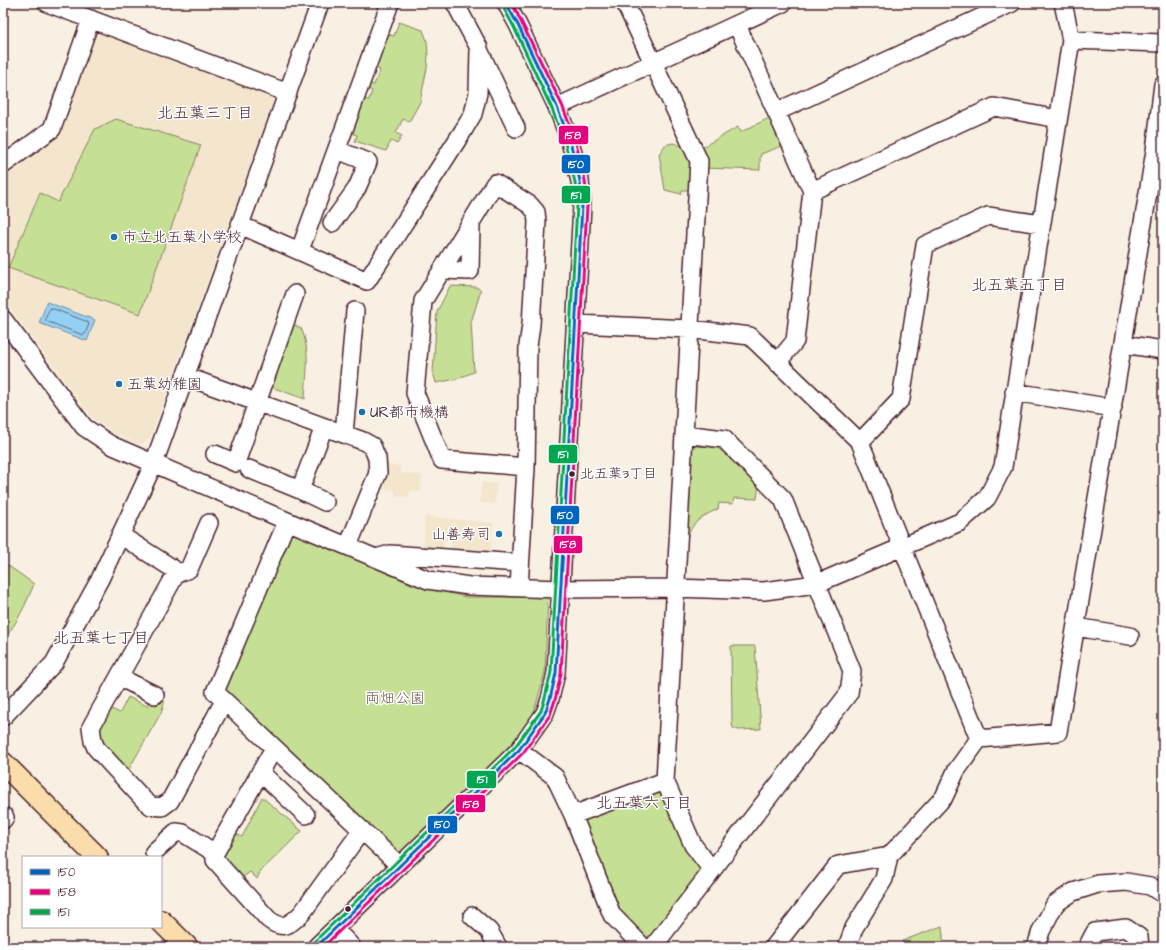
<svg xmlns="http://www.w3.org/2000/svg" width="1166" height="950" font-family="'Architects Daughter','Klee One',sans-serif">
  <rect width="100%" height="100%" fill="#f8f0e2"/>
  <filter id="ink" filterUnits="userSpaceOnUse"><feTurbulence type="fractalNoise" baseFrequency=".025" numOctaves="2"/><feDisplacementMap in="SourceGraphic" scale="8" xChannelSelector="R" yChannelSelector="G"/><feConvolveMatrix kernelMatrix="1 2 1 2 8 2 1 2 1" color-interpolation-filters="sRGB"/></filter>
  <g filter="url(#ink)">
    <!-- built -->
    <path fill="#f3e6cd" d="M102,33L269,93L273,102L150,439L140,445L116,434L93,419L3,299V175L58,135L93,37Z
      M387,465L401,466V473L422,475L420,492L410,491L409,497L395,496V490L385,489Z
      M482,482L497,484L495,504L480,503Z
      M425,516L493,523L490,555L450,551L451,540L444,539L443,552L423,550Z"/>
    <!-- green -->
    <path fill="#c5df95" stroke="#887f60" d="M399,22L423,30L427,41L428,55L427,68L420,102L409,122L403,119L396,133L402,136L397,144L391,141L386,151L355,141L357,135L352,133L363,99L369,100L372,91L367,88L370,84L374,85L380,70L375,68L388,34L394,36Z
      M769,118L782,146L761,154L760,159V170L703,168L697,150L738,127L741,132Z
      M116,119L201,145L140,314L8,268L40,193L58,202L95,129Z
      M673,143C695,147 690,174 690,190H682L681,194L665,190L659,154L665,145Z
      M450,286L476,287L481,290L471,322L474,372L456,379L436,383L433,372L437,312Z
      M294,325L301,328C311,350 306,375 305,399L271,387Z
      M695,446L717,447L759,484L757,499L734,498L733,504L719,503L718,509C696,519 689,525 685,549L687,454Z
      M290,528L411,584L466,597H548L545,672L533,716L510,748L398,857L221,692Z
      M3,562L34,584C26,604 18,621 5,638L3,635Z
      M731,646H755L761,729L739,730L733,728L732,723Z
      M157,696L164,698V704L161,713L126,774L99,743L96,730L108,707L120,713L128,697L147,706L149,700Z
      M653,789L664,794L708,871L651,941L640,940L614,913L582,826L586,817Z
      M262,797L302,831L260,872L257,879L250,872L239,880L220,859L231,831L242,837Z
      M942,926L944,947H902V941Z"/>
    <!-- water -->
    <path fill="#92d1f3" stroke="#758aa3" d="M47,302L95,320L87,341L39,323Z"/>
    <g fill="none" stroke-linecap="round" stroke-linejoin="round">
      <!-- shore -->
      <path stroke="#67667b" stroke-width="1" d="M51,308L88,322L89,324L85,334L83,335L46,321C45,318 48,310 51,308Z"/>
      <defs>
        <path id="minor" d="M47,3L288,93
          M625,3L699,161L665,781L693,845L712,870
          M737,25L812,191L795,341L777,363
          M1071,40L1163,43
          M480,52L516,128
          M557,107L783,3
          M776,112L1012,3
          M3,165L52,129L91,19
          M812,191L994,107L1058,119
          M332,223L357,188L368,162L337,150
          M240,225L367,281L463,131L473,114L478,93L479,48L455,3
          M300,250L390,3
          M442,270L470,271L471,224
          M3,319L84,427L111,445L287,521L428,580L469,586L560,589L675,588L764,591L816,584L960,522L987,498L1003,467L1071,40L1063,3
          M576,324L690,329L750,336L860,442L979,739
          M1123,344L1163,350
          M185,376L363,441L372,446L374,451L377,458L378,473L348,546
          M1014,392L1113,408
          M344,434L355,311
          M860,442L901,399L925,245L988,216L1041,224
          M215,454L236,463L295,294
          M249,469L300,490L325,502
          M300,490L324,427
          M287,521L215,692L400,866
          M120,535L172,568L176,574L91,727L93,741L96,748L144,800L151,806L162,807L170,801L224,701
          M376,558L390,554L520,563
          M176,574L189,569L209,523
          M519,588L526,467L528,346L531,325L537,222L536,212L530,205L495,183L423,301L415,393L442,460L526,467
          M1076,627L1130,636
          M119,677L155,695
          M3,717L54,663L100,579L154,463L320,3
          M979,739L1058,732L1155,151L1163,84
          M274,748L215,853V860L268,919C283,931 290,925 302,913L362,830
          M519,750L555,777L573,815L612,915L643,947
          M260,772L306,815
          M573,815L665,781
          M3,820L5,817
          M154,852L176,832L183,833L215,853
          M472,916L489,931L498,947
          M335,929L352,947
          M316,947L519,750L545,713L550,699L556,673L582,206L580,181L570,141L557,107L518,25L506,3
          M653,947L849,693L852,671L783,499L724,439L684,434
          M774,947L838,865L889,856L944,797L956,771L979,739
          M847,947L854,928L884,879L889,856
          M1036,947L1041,931L1055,904L1073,892L1098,884L1126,882L1150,886L1163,894
          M1087,947L1095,932L1126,928L1139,937L1140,947"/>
        <path id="major" d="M3,763L97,857
          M161,921L187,947"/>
      </defs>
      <!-- minor casing -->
      <use href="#minor" stroke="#4a1f2b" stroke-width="20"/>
      <!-- major casing -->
      <use href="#major" stroke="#4a1f2b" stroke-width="24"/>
      <!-- minor -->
      <use href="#minor" stroke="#fff" stroke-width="17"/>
      <!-- major -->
      <use href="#major" stroke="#fbddab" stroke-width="21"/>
      <defs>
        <path id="bus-1" d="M316,947L519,750L545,713L550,699L556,673L582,206L580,181L570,141L557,107L518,25L506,3"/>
        <path id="bus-2" d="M323,947L523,753L550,715L555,700L561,674L587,206L585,180L575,139L562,105L512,3"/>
        <path id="bus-3" d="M313,943L515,747L541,711L545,698L551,672L577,206L575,182L565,143L552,109L514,27L502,5"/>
      </defs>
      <!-- bus-1 casing -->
      <use href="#bus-1" stroke="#fff" stroke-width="6"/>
      <!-- bus-2 casing -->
      <use href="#bus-2" stroke="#fff" stroke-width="6"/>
      <!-- bus-3 casing -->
      <use href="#bus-3" stroke="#fff" stroke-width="6"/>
      <!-- bus-1 -->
      <use href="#bus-1" stroke="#0065bd" stroke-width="3"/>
      <!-- bus-2 -->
      <use href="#bus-2" stroke="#e5007d" stroke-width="3"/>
      <!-- bus-3 -->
      <use href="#bus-3" stroke="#00a651" stroke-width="3"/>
    </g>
  </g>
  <!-- markers -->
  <g fill="#1f6fb2" stroke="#fff" stroke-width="1.5">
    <circle cx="114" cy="237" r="4"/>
    <circle cx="119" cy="384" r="4"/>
    <circle cx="362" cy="412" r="4"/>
    <circle cx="499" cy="534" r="4"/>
  </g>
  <g fill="#4a1f2b" stroke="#fff" stroke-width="1.5">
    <circle cx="572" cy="474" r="3.5"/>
    <circle cx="348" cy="909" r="3.5"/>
  </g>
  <g text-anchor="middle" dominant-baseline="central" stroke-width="3" stroke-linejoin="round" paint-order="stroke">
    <!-- bus labels -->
    <g font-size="14" fill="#4a1f2b" stroke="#fff" text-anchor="start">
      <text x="580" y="474">北五葉3丁目</text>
    </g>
    <!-- poi labels -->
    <g font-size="15" fill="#4a1f2b" stroke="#fff" text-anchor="start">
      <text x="122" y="237">市立北五葉小学校</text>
      <text x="127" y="384">五葉幼稚園</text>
      <text x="370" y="412">UR都市機構</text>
      <text x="491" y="534" text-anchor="end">山善寿司</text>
    </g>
    <!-- park labels -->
    <g font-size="15" fill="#6f594b" stroke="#fff">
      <text x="395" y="698">両畑公園</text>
    </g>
    <!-- neighbourhood labels -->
    <g font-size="16" fill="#4a1f2b" stroke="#fff">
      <text x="205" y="113">北五葉三丁目</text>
      <text x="1019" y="285">北五葉五丁目</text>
      <text x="101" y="638">北五葉七丁目</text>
      <text x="644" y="803">北五葉六丁目</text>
    </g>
  </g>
  <g stroke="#fff" stroke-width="1.5">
    <rect x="558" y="125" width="31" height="20" rx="4" fill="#e5007d"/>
    <rect x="561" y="154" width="30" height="20" rx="4" fill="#0065bd"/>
    <rect x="561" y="185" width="30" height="19" rx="4" fill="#00a651"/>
    <rect x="548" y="444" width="30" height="20" rx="4" fill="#00a651"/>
    <rect x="550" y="505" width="30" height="20" rx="4" fill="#0065bd"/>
    <rect x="553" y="535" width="30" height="19" rx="4" fill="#e5007d"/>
    <rect x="466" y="770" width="31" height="19" rx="4" fill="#00a651"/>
    <rect x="455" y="794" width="31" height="19" rx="4" fill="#e5007d"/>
    <rect x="427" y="815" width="31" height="19" rx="4" fill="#0065bd"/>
  </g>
  <g font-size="11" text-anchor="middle" font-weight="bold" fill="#fff">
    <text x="573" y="139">158</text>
    <text x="576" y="168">150</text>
    <text x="576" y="199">151</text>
    <text x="563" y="458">151</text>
    <text x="565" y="519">150</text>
    <text x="568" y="548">158</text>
    <text x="482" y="783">151</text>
    <text x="471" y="808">158</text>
    <text x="442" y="828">150</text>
  </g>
  <!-- margin -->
  <rect width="1166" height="950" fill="none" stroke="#fff" stroke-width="16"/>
  <rect x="8" y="8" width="1150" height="934" fill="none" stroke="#4a1f2b" stroke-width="1.5" filter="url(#ink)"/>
  <!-- legend -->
  <rect x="22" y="856" width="140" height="72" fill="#ffffff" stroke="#b7a5aa"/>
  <rect x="30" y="869" width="20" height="6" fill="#0065bd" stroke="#b7a5aa"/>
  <text x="58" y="876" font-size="12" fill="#4a1f2b">150</text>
  <rect x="30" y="889" width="20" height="6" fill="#e5007d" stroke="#b7a5aa"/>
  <text x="58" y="896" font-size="12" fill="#4a1f2b">158</text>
  <rect x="30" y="909" width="20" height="6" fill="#00a651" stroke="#b7a5aa"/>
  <text x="58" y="916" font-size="12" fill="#4a1f2b">151</text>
</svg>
